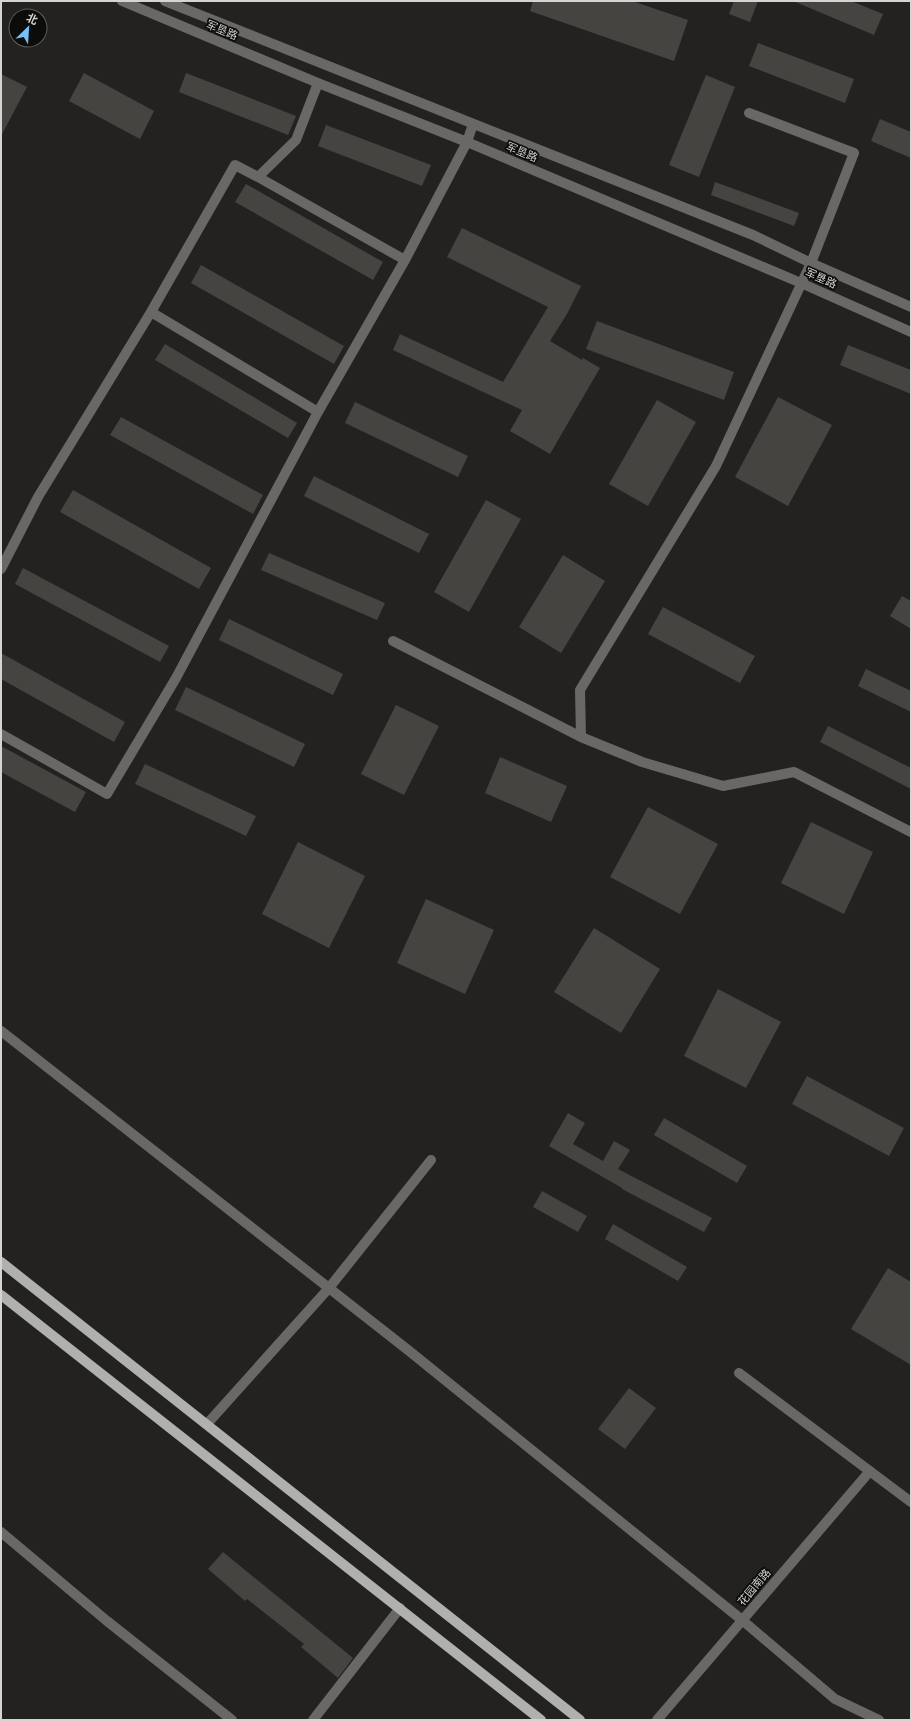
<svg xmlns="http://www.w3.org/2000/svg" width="912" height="1721" font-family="'Asap Condensed','Noto Sans SC',sans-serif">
  <rect width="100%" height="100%" fill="#232220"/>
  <!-- building -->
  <path fill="#454441" d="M533,1H632L688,20L674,61L530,11Z
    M734,1H758L750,22L729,14Z
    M793,1H851L883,14L874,35Z
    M758,43L854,79L845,103L749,66Z
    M84,73L154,111L140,139L69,101Z
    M186,73L296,116L288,135L179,92Z
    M1,74L27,87L1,136Z
    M706,75L735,87L699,177L669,165Z
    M880,119L911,132V158L871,141Z
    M326,125L431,165L422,186L318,146Z
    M715,182L799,213L794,226L711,195Z
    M246,184L383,262L373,280L235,202Z
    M462,228L581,286L567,314L550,341L582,360L583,358L600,368L550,454L510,431L522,410L393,350L400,334L503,382L548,307L447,257Z
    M201,265L344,346L334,364L191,283Z
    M597,321L734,372L724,400L586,349Z
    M165,344L297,423L288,438L155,360Z
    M848,345L911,370V394L840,365Z
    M778,397L832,425L788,506L735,477Z
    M657,400L696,422L648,506L609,484Z
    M355,402L468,456L458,477L345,423Z
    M121,417L263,495L253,514L110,435Z
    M314,476L429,534L419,553L304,496Z
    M73,490L211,568L199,589L60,512Z
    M486,500L521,519L469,612L434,592Z
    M269,553L385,603L377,620L261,570Z
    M563,555L605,581L561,653L519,627Z
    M23,568L169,646L160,662L15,584Z
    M902,596L911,601V629L890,616Z
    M663,607L755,656L740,683L648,634Z
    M229,619L343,674L333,695L219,640Z
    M1,653L125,722L114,742L1,679Z
    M866,669L911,691V712L858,686Z
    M186,687L305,744L294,767L175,710Z
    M396,705L439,726L404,795L361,774Z
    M828,726L911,768V789L820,742Z
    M1,746L86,792L75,812L1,772Z
    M500,757L567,786L551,822L485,793Z
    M145,764L256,816L246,836L135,784Z
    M648,807L718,844L680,914L610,877Z
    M811,822L873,852L844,914L781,883Z
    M298,842L365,876L329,948L262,914Z
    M426,899L494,930L465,994L397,963Z
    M594,928L660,969L621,1033L554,992Z
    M718,989L781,1022L746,1088L684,1056Z
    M807,1076L904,1128L889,1156L792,1104Z
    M568,1113L585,1123L573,1144L603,1161L614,1141L630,1150L618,1169L712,1218L704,1232L622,1189V1188L549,1146Z
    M664,1118L747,1166L737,1183L654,1135Z
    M542,1191L587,1216L578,1232L533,1207Z
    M613,1224L687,1267L678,1281L605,1239Z
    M888,1268L911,1282V1365L851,1329Z
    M629,1388L656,1408L625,1449L598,1429Z
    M223,1552L353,1658L338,1678L301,1647L304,1644L247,1599L245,1601L208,1569Z"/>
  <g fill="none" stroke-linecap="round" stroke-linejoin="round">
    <!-- minor -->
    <path stroke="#696867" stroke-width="10" d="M122,1L318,83L467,142L801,283L911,332
      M165,1L753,235L811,263L911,307
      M749,113L854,153L811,263L716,466L580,690L581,737L642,762L723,786L794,772L911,832
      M258,177L405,260
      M151,312L318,412
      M1,569L38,497L151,312L235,165L258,177L296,140L318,83
      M393,641L581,737
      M1,734L107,794L176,678L318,412L405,260L467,142L473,124
      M1,1031L408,1350L742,1620L835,1699L879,1720
      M739,1373L911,1502
      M207,1424L329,1288L431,1160
      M1,1532L107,1621L232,1720
      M313,1720L400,1608
      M657,1720L870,1471"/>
    <!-- major -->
    <path stroke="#b0b0ad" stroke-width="10" d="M1,1262L580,1720
      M1,1295L541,1720"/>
  </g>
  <g text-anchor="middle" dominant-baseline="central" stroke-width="3.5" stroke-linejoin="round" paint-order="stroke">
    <!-- street labels -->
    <g font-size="11" fill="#d4d4d2" stroke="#0c0c0a">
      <text transform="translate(222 30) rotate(23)">军垦路</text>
      <text transform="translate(522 152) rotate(23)">军垦路</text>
      <text transform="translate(821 278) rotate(24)">军垦路</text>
      <text transform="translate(754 1587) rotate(-50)">花园南路</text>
    </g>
  </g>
  <!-- border -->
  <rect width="912" height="1721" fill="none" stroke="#d4d4d2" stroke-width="4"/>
  <!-- north arrow -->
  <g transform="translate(28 28) rotate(25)"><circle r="19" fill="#0c0c0a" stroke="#5c5c5a"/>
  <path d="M0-3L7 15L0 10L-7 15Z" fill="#76c0f7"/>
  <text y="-6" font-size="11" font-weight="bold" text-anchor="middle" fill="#d4d4d2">北</text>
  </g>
</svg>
